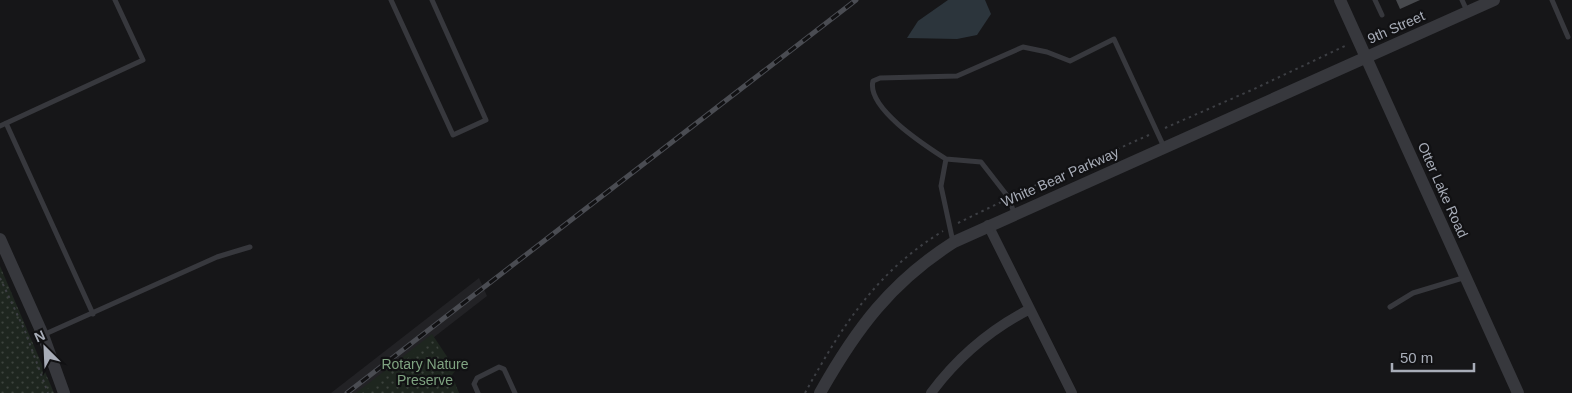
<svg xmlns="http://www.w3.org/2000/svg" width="1572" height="393" font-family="Arial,sans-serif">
  <defs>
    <pattern id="park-dots" width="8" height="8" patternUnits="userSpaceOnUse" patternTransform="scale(1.25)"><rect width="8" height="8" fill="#1e261f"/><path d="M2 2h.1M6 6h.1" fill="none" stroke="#3c433d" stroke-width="1.8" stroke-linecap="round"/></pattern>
  </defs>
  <rect width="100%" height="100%" fill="#161618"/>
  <!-- built -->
  <path fill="#222225" d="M479,278L487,296L362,393H331Z"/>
  <!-- green -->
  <path fill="#1e261f" d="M432,334L456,370L452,375L459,393H356Z"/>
  <!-- park -->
  <path fill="url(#park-dots)" d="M0,266L54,393H0Z
    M434,338L459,393H362Z"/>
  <!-- water -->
  <path fill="#2c353c" d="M948,0H985L991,14L977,35L957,39L907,38L918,21Z"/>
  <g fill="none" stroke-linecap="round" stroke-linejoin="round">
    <!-- path -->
    <path stroke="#3d3f44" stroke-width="2" stroke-dasharray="2.5 4" stroke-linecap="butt" d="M1165,128L1254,89L1347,45
      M1016,194L1149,135
      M958,223L1001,202
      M0,278L25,331L48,393
      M805,393C842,326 876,272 943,231"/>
    <!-- service -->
    <path stroke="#37383d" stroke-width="5" d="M391,0L453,135L486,120L432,0
      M1375,0L1382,15
      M1462,0L1467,11
      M1552,0L1568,37
      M6,123L93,314
      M0,126L143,60L115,0
      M946,159L981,162L1009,198L1014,213
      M953,242L941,186L946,159C926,146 866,108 873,81L880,78L957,76L1023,47L1047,52L1070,61L1114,39L1164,147
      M1390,307L1413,293L1466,277
      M43,335L217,257L250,247
      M478,393L474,384L477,378L499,367L504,369L515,393"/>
    <!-- minor -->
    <path stroke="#37383d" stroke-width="10" d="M988,225L1072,393
      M931,393C957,358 991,329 1030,309"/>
    <!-- tertiary -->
    <path stroke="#37383d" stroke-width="12" d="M1340,0L1518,393
      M0,239L43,335L64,393
      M820,393C856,329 891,282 954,242L1494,0"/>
    <defs>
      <path id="rail" d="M347,393L856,0"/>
    </defs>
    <!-- rail casing -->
    <use href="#rail" stroke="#4a4c52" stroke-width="5"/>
    <!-- rail -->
    <use href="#rail" stroke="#111113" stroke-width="3" stroke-dasharray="9" stroke-linecap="butt"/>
  </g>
  <!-- wall -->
  <path fill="#47494d" d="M1396,0H1420L1400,9Z"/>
  <g text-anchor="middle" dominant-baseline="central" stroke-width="4.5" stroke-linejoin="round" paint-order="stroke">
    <!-- street labels -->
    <g font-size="14" fill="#a8adb8" stroke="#111113">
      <text transform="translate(1396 27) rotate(-24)">9th Street</text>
      <text transform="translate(1060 177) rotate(-24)">White Bear Parkway</text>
      <text transform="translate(1443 190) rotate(66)">Otter Lake Road</text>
    </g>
    <!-- park labels -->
    <g font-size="14" fill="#7fa381" stroke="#111113">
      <text x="425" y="364">Rotary Nature<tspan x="425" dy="16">Preserve</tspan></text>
    </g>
  </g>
  <!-- north arrow -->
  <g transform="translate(45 348) rotate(336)" stroke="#111113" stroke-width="4" paint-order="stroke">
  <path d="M0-4L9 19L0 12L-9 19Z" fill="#a8adb8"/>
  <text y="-8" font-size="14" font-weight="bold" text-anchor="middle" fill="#a8adb8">N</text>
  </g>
  <!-- scale -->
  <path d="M1392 363v8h82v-8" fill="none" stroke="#a8adb8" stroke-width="2.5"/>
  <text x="1400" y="363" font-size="15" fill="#a8adb8" stroke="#111113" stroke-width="4" paint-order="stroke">50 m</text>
</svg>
